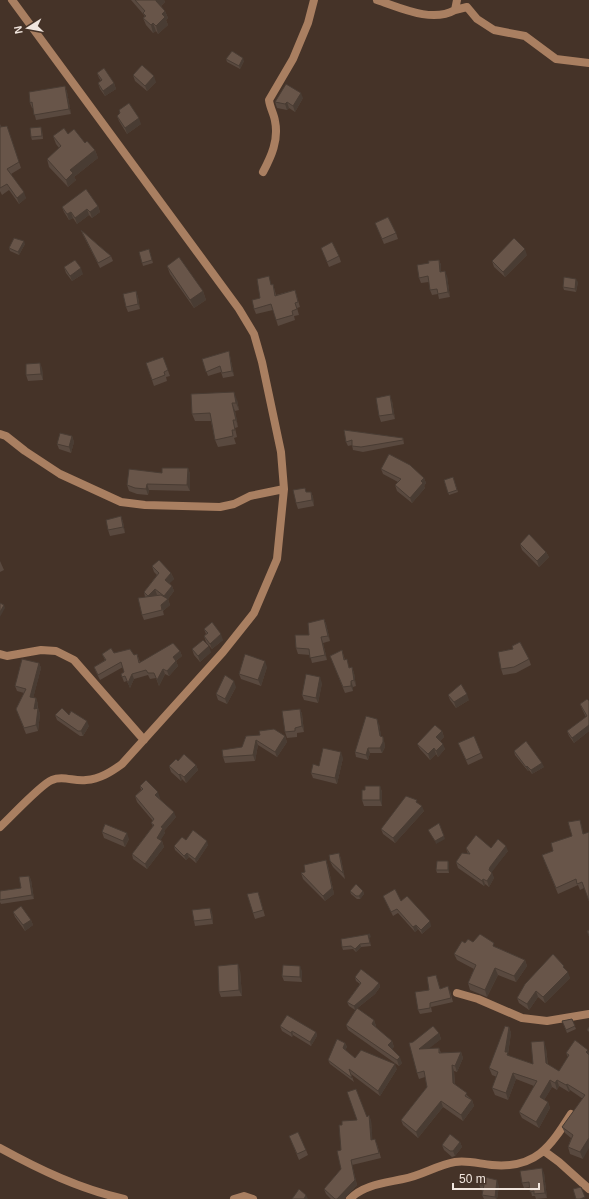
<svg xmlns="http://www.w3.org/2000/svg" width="589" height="1199" font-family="Helvetica,sans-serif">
  <rect width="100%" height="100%" fill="#453328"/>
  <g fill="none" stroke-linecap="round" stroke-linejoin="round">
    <!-- street -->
    <path stroke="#a97f61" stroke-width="8" d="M377,0C401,8 432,23 455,10L457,0
      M455,10L467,7L477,19L494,30L525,36L556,59L589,63
      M263,172C271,157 279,140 275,121C274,114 270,108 269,100L293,59L308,23L314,0
      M0,434L6,436L25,451L60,474L121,502L145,505L220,507L234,504L250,496L284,489
      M0,654L7,656L41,650L56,651L74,660L144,740
      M0,827C11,817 41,784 52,780C63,775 75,782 86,780C100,779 111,772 122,764L223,652L254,613L277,559L284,489L281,452L262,362L254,334L239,309L12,0
      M457,993L478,999L522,1018L547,1021L589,1014
      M0,1148C40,1170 80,1189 124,1199
      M544,1151L559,1162L589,1189
      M234,1199L244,1196L253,1199
      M350,1199C363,1185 385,1183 403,1179C421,1176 437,1165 455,1162C468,1160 480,1164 492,1165C536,1169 550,1147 571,1114"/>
  </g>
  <!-- wall -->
  <path fill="#59493f" d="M131,0H164L165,2L161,6L165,11L168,18L166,20L168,25L158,34L156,31L153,33L146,25L143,18L145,16L144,15Z
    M226,59L244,61L240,69L227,62Z
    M97,73L114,83L116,89L105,96L100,89L98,83L101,81L99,78Z
    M133,75L156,82L147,91L135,81Z
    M65,86L67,92L71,114L36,120L33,108H32L30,103Z
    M303,98L295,112L289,108L287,110L277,108L275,102Z
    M119,110L141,124L127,134L119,121L117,116L120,114Z
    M0,124L1,127L7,126L21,168L11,174L26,198L19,204L9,190L2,195L0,191Z
    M42,130L43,139L32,140L31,137Z
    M68,134L85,143L95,150L98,158L74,177L76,180L68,187L49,167L47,159L59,148L56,144L53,136Z
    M98,206L100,212L92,218L89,215L77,224L73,218L69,220L64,212L62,207Z
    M375,223L396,233L398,239L384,244Z
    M81,230L111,256L113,261L100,268L83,235Z
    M25,244L19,255L10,251L9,248Z
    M321,248L339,256L341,262L329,267Z
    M149,249L153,263L143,266L139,252Z
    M527,255L505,277L494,267L492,261Z
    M439,260L441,265V271L447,276L450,297L439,299L438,294L432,295L430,290L429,282L421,283L419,278L429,263Z
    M167,266L203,291L206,300L194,308L170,274Z
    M64,267L83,274L72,281L66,273Z
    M271,282V284H273L276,295L295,290L300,307L297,308L299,315L294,316L295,320L278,326L273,310L256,314L254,309Z
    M578,282L576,292L564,290L563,287Z
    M136,291L138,297L140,309L128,312L126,307Z
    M229,351L234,376L223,378L221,372L208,376L202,359Z
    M163,357L170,376L166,377L167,381L154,386L146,363Z
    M42,368L43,380L28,381L26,375Z
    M237,400L239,410L235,411L238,427L235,428L237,437L234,438L236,444L218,447L215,440L211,421H195L192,414Z
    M392,401L395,419L381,422L379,416Z
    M344,430L403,438L404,444L363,452L353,450L352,445L348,446L346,442Z
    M72,436L74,442L71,453L59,449L57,444Z
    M188,468L190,474V491L149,490L148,495L137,494L129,491L127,485Z
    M381,469L424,478L426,483L424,486L425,488L412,503L397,491L395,485L398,482L383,474Z
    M453,477L458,492L449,495L444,480Z
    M307,492H311L313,497L314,506L298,509L296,503Z
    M121,516L123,522L125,533L110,536L108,530Z
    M520,544L546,552L549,557L539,567L522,550Z
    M0,561L4,570L0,572Z
    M152,566L171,573L174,579L169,583L172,586L174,591L168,599L170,605L163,611L164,615L144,620L142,615L145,597L144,592L157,575L154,572Z
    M324,619L326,624L330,641L323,643L327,660L312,663L310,655L298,654L296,648Z
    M204,629L223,640L212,649L206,642L204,636L206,634Z
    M512,646L529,659L531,665L516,673L503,675L501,669L513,649Z
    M192,649L211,652L200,662L194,655Z
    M342,650L345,660L350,668L352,667L354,673L356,686L353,687V691L345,693L330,656Z
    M180,651L182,656L176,661L178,666L169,676L165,674L159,686L156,678L150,679L148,675L134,679L130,688L127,681L124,682L121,674L124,672L123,667L100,680L96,672L94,667L105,660L102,654L114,653L134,655L137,654L140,662Z
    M39,663L41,668L33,698H36L38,704V708L40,714L38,731L26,734L16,709L24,693L17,691L15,686Z
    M267,667L261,686L241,679L239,674Z
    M322,683L318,703L304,700L302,695Z
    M236,687L227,704L218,700L216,694Z
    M448,695L469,700L456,708L450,700Z
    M587,699L589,731L574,743L569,736L567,731L586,717L582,709L580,704Z
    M300,709L302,714L304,732L297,733V737L287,738L285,732Z
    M55,715H69L89,726L83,736H80L57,720Z
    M379,724L381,736L383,737L384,741L385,747L382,753H370L368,760L356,757L355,752Z
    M442,731L444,737L440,741L445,749L438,757L436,754L430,760L420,749L417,744Z
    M246,736H285L287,742L277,757L258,745L255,761L225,763L223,757L242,747Z
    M458,743L481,753L483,758L468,765Z
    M514,751L544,767L532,774L529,770L528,771L515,755Z
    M343,758L337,784L313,778L311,773L319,766Z
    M178,761L196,765L198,770L186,783L182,779L181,781L171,772L169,766Z
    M140,786L160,798L159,799L176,817L164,831L165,833L160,840L162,841L164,847L147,869L133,859L132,854L153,826L151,823L153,821L137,802L135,796L141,790Z
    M380,786L382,792V806H364L362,800L365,790Z
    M418,803L424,811L395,843L383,834L381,829Z
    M582,826L584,888L580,890L578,885L558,894L542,855L553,851L572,836Z
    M102,832L129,839L125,847L104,838Z
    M208,845L196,863L189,857L186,860L175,850L174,846Z
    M466,848H491L508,851L491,872L494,878L489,887L485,884L484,886L458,868L456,862L468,854Z
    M339,853L341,859L345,879L333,867L330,861Z
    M326,860L328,866L334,894L325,901L303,879L301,873L305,872Z
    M448,861L449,864V873H437L436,870Z
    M29,876L31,880L34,899L1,904L0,902V891L21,888Z
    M350,891H363L364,894L360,899H357L351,894Z
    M258,892L265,916L255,919L253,913Z
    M383,896L401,901L431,926L422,934L418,929L415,932L398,913L393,916Z
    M13,912L31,920L33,925L25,931L15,917Z
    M212,912L213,924L195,926L194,921Z
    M371,937L369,938L371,946L361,947L356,952L353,949L343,950L342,947Z
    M473,942L496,947L525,960L527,966L516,982L498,975L487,997L470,990L468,983L474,969L457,960L454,954Z
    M240,970L242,996L221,997L219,992Z
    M302,971V982L284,981L282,976Z
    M566,971L570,978L545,1003L538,997L529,1010L519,1003L517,998Z
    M436,975L440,988L450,991L453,1002L431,1007L432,1012L420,1014L418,1010Z
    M355,977L379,983L380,987L375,994L355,1010L349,1006L347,1002L360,984L356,981Z
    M572,1019L576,1029L567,1033L562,1021Z
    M374,1020L376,1026L375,1027L392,1041L394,1047L392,1048L402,1063L399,1066L348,1030L346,1025Z
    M280,1026L316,1032L317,1036L311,1046L293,1035L292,1037L282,1031Z
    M509,1027L511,1033L508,1054L509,1056L533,1064L546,1048L548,1065L559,1071L568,1057L566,1053L588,1050L583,1159L570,1154L568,1147L571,1138L565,1133L562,1127L583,1099L570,1090L569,1092L559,1086L557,1090L552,1087L544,1100L548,1102L550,1108L539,1128L522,1118L519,1112L534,1086L516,1079L508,1100L495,1095L492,1088L497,1077L492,1075L489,1068Z
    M439,1033L441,1039L429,1048H439L441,1053L461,1052L463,1058L457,1072L454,1071L455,1084L472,1100L474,1106L463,1121L443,1107L418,1138L403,1125L401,1120L427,1087L425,1077L419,1079L417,1073L413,1042Z
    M345,1043L347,1047L345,1050L355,1058L397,1069L380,1096L351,1074L354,1082L330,1064L328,1060Z
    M367,1117L371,1120L372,1139L377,1144L381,1158L352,1165L357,1185L344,1199H331L326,1194L324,1189L341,1169V1150L342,1125Z
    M289,1136L306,1150L308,1155L299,1160Z
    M460,1142L462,1147L455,1156L452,1157L444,1150L442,1145Z
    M544,1173L547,1198L536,1199L535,1196H532L530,1187L524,1188L522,1183Z
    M479,1185L499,1186L497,1199H484L482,1195L483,1191H482Z"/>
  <!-- shaded-wall -->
  <path fill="#493c33" d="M156,0H164L165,2L158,8L156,1Z
    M165,11L168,18L166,20L168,25L158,34L156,26L162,14Z
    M153,23L156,31L153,33L151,25Z
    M243,58L244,61L240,69L239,66Z
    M154,76L156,82L147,91L145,86Z
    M114,83L116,89L105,96L103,91Z
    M65,86L67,92L71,114L69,109Z
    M301,93L303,98L295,112L293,106Z
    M287,102L289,108L287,110L285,104Z
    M139,118L141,124L127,134L125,128Z
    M95,150L98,158L74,177L76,180L68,187L66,180L70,170Z
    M24,192L26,198L19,204L17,198Z
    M98,206L100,212L92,218L90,212Z
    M87,209L89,215L77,224L75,218Z
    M71,212L73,218L69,220L67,214Z
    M24,241L25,244L19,255L18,252Z
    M525,249L527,255L505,277L503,272Z
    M439,260L441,265V277L440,272Z
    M81,268L83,274L72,281L70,276Z
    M445,271L447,276L450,297L448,292Z
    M576,279L578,282L576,292L575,289Z
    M136,291L138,297L140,309L138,304Z
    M203,291L206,300L194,308L190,300Z
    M229,351L234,376L232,371Z
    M40,363L42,368L43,380L41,374Z
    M234,392L237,400L239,410L236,403Z
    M390,395L392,401L395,419L393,414Z
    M232,403L235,411L238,427L236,420Z
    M72,436L74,442L71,453L69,447Z
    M188,468L190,474V491L187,485Z
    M424,478L426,483L424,486L425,488L412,503L410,498Z
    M147,484L149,490L148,495L146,489Z
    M311,492L313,497L314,506L312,500Z
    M121,516L123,522L125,533L123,527Z
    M546,552L549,557L539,567L537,561Z
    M171,573L174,579L167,586L165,580Z
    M172,586L174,591L168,599L170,605L163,611L164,615L161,605L166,601L164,596Z
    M155,589L157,595L150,602L148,596Z
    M4,605L5,608L0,617V612Z
    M324,619L326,624L330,641L328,636Z
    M221,634L223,640L212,649L210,644Z
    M321,637L323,643L327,660L325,655Z
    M209,646L211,652L200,662L198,656Z
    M180,651L182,656L176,661L178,666L169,676L167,671L173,657Z
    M265,661L267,667L261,686L258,680Z
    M39,663L41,668L32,703L30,697Z
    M352,667L354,673L356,686L354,680Z
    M163,669L165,674L159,686L157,680Z
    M132,674L134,679L130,688L128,683Z
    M320,677L322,683L318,703L316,698Z
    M234,681L236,687L227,704L225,699Z
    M351,681L353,687V691L351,686Z
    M467,694L469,700L456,708L454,702Z
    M36,698L38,704L36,714L34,709Z
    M38,708L40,714L38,731L36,725Z
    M300,709L302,714L304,732L302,726Z
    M377,719L379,724L382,741L380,736Z
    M87,721L89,726L83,736L81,731Z
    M589,725V731L574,743L572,738Z
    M442,731L444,737L438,743L436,737Z
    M285,736L287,742L277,757L275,752Z
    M383,737L384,741L385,747L382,753L380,748Z
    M256,740L258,745L255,761L253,755Z
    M443,744L445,749L438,757L436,751Z
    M368,748L370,753L368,760L366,755Z
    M434,748L436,754L430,760L428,754Z
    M341,752L343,758L337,784L335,778Z
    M542,763L544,767L532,774L531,770Z
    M196,765L198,770L186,783L184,777Z
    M527,766L529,770L528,771L526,767Z
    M180,774L182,779L181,781L179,775Z
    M380,786L382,792V806L380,800Z
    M158,792L160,798L157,800L155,795Z
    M422,806L424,811L395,843L393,838Z
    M174,812L176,817L164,831L165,833L159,843L157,838L161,827Z
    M580,820L582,826L585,840L583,834Z
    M127,833L129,839L125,847L123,841Z
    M444,836L445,839L436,844L435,841Z
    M162,841L164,847L147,869L145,864Z
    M207,841L208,845L196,863L195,859Z
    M506,846L508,851L492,872L494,878L489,887L487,881L490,867Z
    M187,853L189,857L186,860L184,856Z
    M339,853L341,859L345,879L343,873Z
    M326,860L328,866L334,894L325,901L323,896Z
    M448,861L449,864V873L448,870Z
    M29,876L31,880L34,899L32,895Z
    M483,879L485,884L484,886L482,881Z
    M363,891L364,894L360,899L359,896Z
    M210,908L212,912L213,924L212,919Z
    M31,920L33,925L25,931L23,925Z
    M430,921L431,926L422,934L421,930Z
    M416,925L418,929L415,932L413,927Z
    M370,934L371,937L369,938L371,946L368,935Z
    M360,944L361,947L356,952L355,949Z
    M525,960L527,966L516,982L514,976Z
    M238,964L240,970L242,996L239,990Z
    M300,966L302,971V982L300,977Z
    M495,968L498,975L487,997L485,990Z
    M568,972L570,978L545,1003L543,997Z
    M379,983L380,987L375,994L355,1010L354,1006Z
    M536,991L538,997L529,1010L527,1004Z
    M374,1020L376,1026L374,1029L372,1024Z
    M509,1027L511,1033L508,1054L510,1059L509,1062L505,1052Z
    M292,1031L293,1035L292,1037L291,1033Z
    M316,1032L317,1036L311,1046L310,1042Z
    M439,1033L441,1039L421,1055L419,1049Z
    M392,1041L394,1047L390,1050L388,1045Z
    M544,1041L546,1048L548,1070L546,1063Z
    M345,1043L347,1047L344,1053L343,1048Z
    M588,1050L589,1053V1058L586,1052Z
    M461,1052L463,1058L457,1072L455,1066Z
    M400,1057L402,1063L399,1066L397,1060Z
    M395,1064L397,1069L380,1096L378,1091Z
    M452,1065L454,1071L455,1089L453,1083Z
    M513,1073L516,1079L508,1100L506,1093Z
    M550,1080L552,1087L542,1104L540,1097Z
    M557,1080L559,1086L557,1090L555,1083Z
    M567,1084L570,1090L569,1092L566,1085Z
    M472,1100L474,1106L463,1121L461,1115Z
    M441,1101L443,1107L418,1138L416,1132Z
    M548,1102L550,1108L539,1128L536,1122Z
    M369,1115L371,1120L373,1145L371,1140Z
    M589,1138V1148L583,1159L580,1152Z
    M460,1142L462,1147L455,1156L453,1151Z
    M351,1160L357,1185L344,1199H337Z
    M542,1168L544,1173L547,1198L545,1193Z
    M497,1180L499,1186L497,1199H496L495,1197Z
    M306,1195L308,1199H304Z"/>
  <!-- building -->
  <path fill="#685549" stroke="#493c33" d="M135,0H156V1L165,11L162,14L165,17L156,26L153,23L151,25L143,18L146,16L143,13L145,11Z
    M232,51L243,58L239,66L226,59Z
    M142,65L154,76L145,86L133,75Z
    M104,68L114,83L103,91L98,83L102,80L97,73Z
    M286,84L301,93L293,106L287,102L285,104L275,102Z
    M65,86L69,109L34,115L32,102L30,103L29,92Z
    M129,103L139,118L125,128L117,116L120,113L119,110Z
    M7,126L19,162L7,169L24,192L17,198L7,184L0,188V127Z
    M41,127L42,136L31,137L30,128Z
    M64,128L68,134L74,129L85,143L87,141L95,150L70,170L73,173L66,180L47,159L61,146L53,136Z
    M86,189L98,206L90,212L87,209L75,218L71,212L67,214L62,207Z
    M388,217L396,233L382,239L375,223Z
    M81,230L98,245L111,256L98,263Z
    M14,238L24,241L18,252L9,248Z
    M514,238L525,249L503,272L492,261Z
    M332,242L339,256L327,262L321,248Z
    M149,249L152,260L142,263L139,252Z
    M179,257L203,291L190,300L167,266Z
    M75,260L81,268L70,276L64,267Z
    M439,260L440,272L445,271L448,292L438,294L437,289L430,290L428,276L419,278L417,265L429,263L428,261Z
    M269,276L271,285L273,284L275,296L295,290L298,302L295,303L297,309L292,311L293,315L276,320L271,304L254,309L252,300L260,298L257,279Z
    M564,277L576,279L575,289L563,287Z
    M136,291L138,304L126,307L123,294Z
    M229,351L232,371L222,373L220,366L206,372L202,359Z
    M163,357L168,370L164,372L165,375L152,380L146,363Z
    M40,363L41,374L26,375V364Z
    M234,392L236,403H232L236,420H233L235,430H232L233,436L215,440L210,413L192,414L191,394Z
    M390,395L393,414L379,416L376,398Z
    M344,430L403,438V440L361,447L352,446V440L346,442Z
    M60,433L72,436L69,447L57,444Z
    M389,454L410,465L424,478L421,481L423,483L410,498L395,485L401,479L381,469Z
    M162,468H188L187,485L147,484L146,489L135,488L127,485L129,469L162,473Z
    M453,477L457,490L448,493L444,480Z
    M305,488L306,492H311L312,500L296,503L293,490Z
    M121,516L123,527L108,530L106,520Z
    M529,534L546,552L537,561L520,544Z
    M159,560L171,573L165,580L172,586L164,596L155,589L148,596L144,592L159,573L152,566Z
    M161,595L168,599L161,605L162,610L142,615L138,598Z
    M0,603L4,605L0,612Z
    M324,619L328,636L321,637L325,655L310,658L309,649L296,648L295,635H309L308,623Z
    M212,622L221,634L210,644L204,636L208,633L204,629Z
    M203,640L209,646L198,656L192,649Z
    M520,642L529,659L514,667L501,669L498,652L513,649L512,646Z
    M173,643L180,651L173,657L176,661L167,671L163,669L157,680L154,673H148L146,670L132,674L128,683L125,676L122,677L121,674L124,672L121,662L98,675L94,667L106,660L102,654L111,648L114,653L130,649L134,655L137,654L139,663Z
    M342,650L344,660L347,659L349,668L352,667L354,680L351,681V686L343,687L330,656Z
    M245,654L265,661L258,680L239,674Z
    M22,659L39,663L30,697L36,698L34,709L38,708L36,725L24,728L16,709L26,689L15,686Z
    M306,674L320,677L316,698L302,695Z
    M225,675L234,681L225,699L216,694Z
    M461,684L467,694L454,702L448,695Z
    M587,699L589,701V725L572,738L567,731L587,716L580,704Z
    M62,708L69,715L71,711L87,721L81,731H78L55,715Z
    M300,709L302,726L295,728V731L285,732L282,711Z
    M366,716L377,719L380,736L383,737V742L380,748H368L366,755L355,752Z
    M435,725L442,731L436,737L443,744L436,751L434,748L428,754L417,744Z
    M274,729L285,736L275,752L256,740L253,755L223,757L222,750L242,747L246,736L260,735L259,731Z
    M474,736L481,753L466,760L458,743Z
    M526,741L542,763L531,770L527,766L526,767L514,751Z
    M323,748L341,752L335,778L311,773L313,764L319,766Z
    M184,754L196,765L184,777L180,774L179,775L169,766L176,759L178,761Z
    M146,780L158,792L155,795L174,812L161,827L163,828L157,838L162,841L145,864L132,854L154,825L151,823L154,819L135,796L143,789L140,786Z
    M365,786H380V800H362V790H365Z
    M406,796L417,800L416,802L422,806L393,838L381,829Z
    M580,820L583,834L589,832V901L582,882L577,884L576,879L556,888L542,855L553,851L551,843L572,836L568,822Z
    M439,823L444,836L435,841L428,830Z
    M105,824L127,833L123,841L102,832Z
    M193,830L207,841L195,859L187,853L184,856L174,846L182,837L186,840Z
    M476,835L491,848L498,839L506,846L490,867L489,870L492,873L487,881L483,879L482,881L456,862L462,853L470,854L466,848Z
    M339,853L343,873L330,861L329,855Z
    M326,860L332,888L323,896L301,873L305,872L304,865Z
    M437,861H448V870H436Z
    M29,876L32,895L0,900V891L21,888L19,877Z
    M356,884L363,891L359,896H356L350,891Z
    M395,889L401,901L407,896L430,921L421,930L416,925L413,927L397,909L391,912L383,896Z
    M258,892L263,910L253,913L247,894Z
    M21,906L31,920L23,925L13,912Z
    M210,908L212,919L194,921L192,910Z
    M589,930V936L587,931Z
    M370,934L368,935L370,943L360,944L355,949L351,946L342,947L341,939Z
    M480,934L494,943L493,946L525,960L514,976L495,968L485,990L468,983L476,965L454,954L462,941L465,943L468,939L473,942Z
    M553,954L564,966L563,967L568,972L543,997L536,991L527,1004L517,998L525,984Z
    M238,964L239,990L219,992L218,966Z
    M283,965L300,966V977L282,976Z
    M361,969L379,983L373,990L354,1006L347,1002L361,983L355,977Z
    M436,975L440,989L448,986L451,998L430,1003V1008L418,1010L415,992L429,990L427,977Z
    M357,1008L374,1020L372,1024L392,1041L388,1045L400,1057L397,1060L346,1025Z
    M287,1015L316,1032L310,1042L292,1031L291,1033L280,1026Z
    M572,1019L575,1026L566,1030L562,1021Z
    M433,1026L439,1033L419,1049L439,1048V1053L461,1052L455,1066L452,1065L453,1083L467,1093L465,1096L472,1100L461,1115L441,1101L416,1132L401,1120L427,1087L424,1071L417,1073L409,1043L413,1042Z
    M505,1026L509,1027L505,1052H508L507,1055L533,1064L531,1042L544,1041L546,1063L559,1071L569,1055L566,1053L575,1040L588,1050L586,1052L589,1055V1138L580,1152L568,1147L573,1135L562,1127L585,1095L567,1084L566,1085L557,1080L555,1083L550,1080L540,1097L548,1102L536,1122L519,1112L537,1081L513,1073L506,1093L492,1088L498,1072L489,1068Z
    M589,1027V1032L587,1030Z
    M337,1039L345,1043L343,1048L355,1058L361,1050L395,1064L378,1091L349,1069L352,1078L328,1060Z
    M356,1089L367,1117L369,1115L371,1140L375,1139L379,1153L351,1160L355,1180L337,1199H335L324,1189L341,1169L337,1151L341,1150L339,1125H342V1121L357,1120L347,1092Z
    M298,1132L306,1150L297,1154L289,1136Z
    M450,1134L460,1142L453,1151H450L442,1145Z
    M542,1168L545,1193L534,1194V1191L530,1192L529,1182L522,1183L520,1171Z
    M481,1176L497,1180L495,1197L482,1195L484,1185H479Z
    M581,1187L585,1197L580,1199H576L573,1189Z
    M299,1189L306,1195L304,1199H292Z"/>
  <!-- north arrow -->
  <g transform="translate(28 28) rotate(259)" stroke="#453328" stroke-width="3" paint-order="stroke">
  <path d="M0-3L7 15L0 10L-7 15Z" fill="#f1e6de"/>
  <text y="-6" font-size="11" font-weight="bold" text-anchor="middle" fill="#f1e6de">N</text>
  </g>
  <!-- scale -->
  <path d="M453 1183v6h86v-6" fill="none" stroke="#f1e6de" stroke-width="2"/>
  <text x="459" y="1183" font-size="12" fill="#f1e6de" stroke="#453328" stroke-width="3" paint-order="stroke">50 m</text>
</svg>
